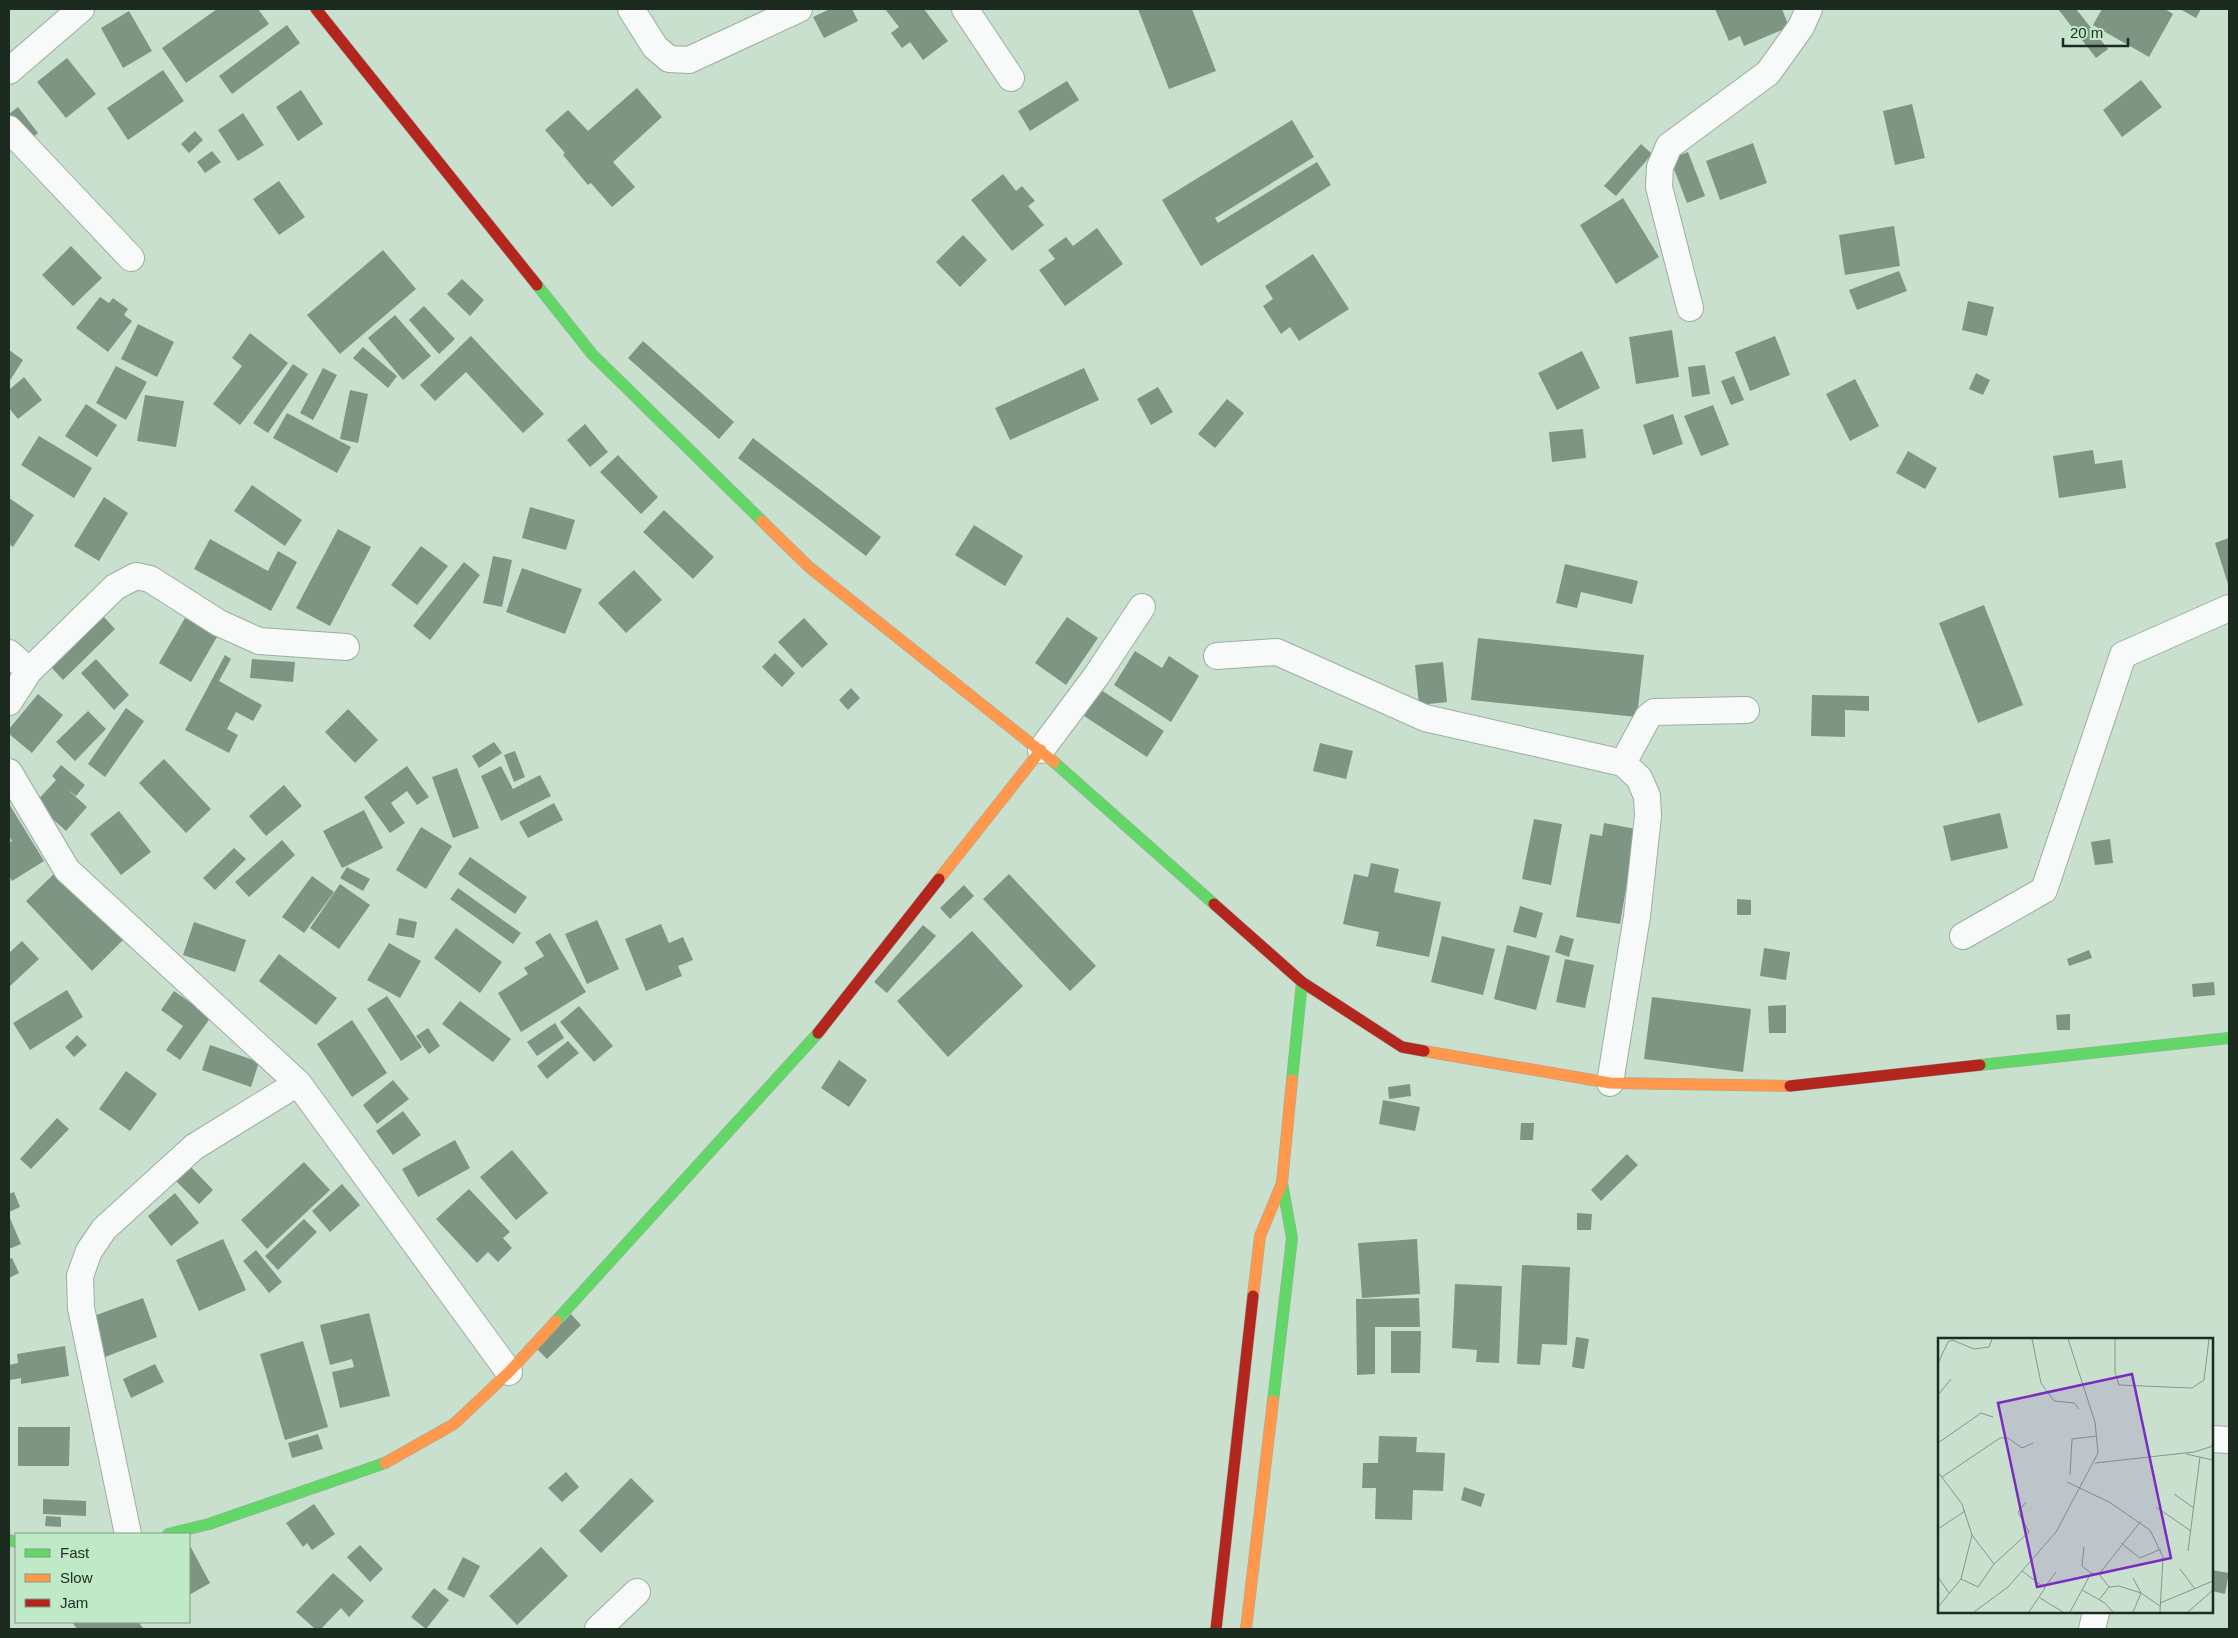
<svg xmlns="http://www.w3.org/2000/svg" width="2238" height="1638" font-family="Helvetica,sans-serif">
  <rect width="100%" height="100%" fill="#c9e0ce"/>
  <!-- building -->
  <path fill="#7e9584" d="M217,9H258L269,24L186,83L162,48Z
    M830,9H852L858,21L824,38L813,17Z
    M885,9H924L948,41L923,60L910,42L902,48L891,33L899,27Z
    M1138,9H1192L1216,71L1169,89Z
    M1715,9H1782L1789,27L1744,46L1740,36L1729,41Z
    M2058,9H2076L2108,49L2096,58Z
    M2102,9H2165L2173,14L2149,57L2093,25Z
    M2180,9H2201L2196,18Z
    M129,11L152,51L123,68L101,28Z
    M287,25L300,43L232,94L219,76Z
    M67,58L96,94L66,118L37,82Z
    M163,70L184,101L128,140L107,108Z
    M2141,80L2162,107L2122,137L2103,110Z
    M1067,81L1079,100L1030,131L1018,111Z
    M637,88L662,117L613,162L635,187L612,207L591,183L588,185L563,155L565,153L545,130L568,110L588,131Z
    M301,90L323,124L298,141L276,107Z
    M1912,104L1925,158L1895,165L1883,111Z
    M18,107L38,133L25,144L9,123V114Z
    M243,113L264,145L238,161L218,130Z
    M1292,120L1314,157L1215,218L1218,223L1317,162L1331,185L1201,266L1162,200Z
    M195,131L203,140L189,153L181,144Z
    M1753,143L1767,183L1720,200L1706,161Z
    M1641,144L1652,154L1616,196L1604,186Z
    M212,151L221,162L205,173L197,162Z
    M1688,152L1705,196L1687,203L1670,159Z
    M1003,174L1016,191L1022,186L1035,201L1028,206L1044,225L1012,251L971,200Z
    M279,181L305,217L279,235L253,199Z
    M1623,198L1659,257L1616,284L1580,225Z
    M1894,226L1900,266L1845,275L1839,235Z
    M1097,228L1123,264L1065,306L1039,270L1055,259L1048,250L1066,237L1073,246Z
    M963,235L987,260L960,287L936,262Z
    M71,246L102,278L73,306L42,275Z
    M383,250L416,289L340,354L307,315Z
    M1313,254L1349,309L1299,341L1290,327L1281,334L1263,306L1273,299L1265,286Z
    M1899,271L1907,291L1857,310L1849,290Z
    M462,279L484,300L470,316L447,294Z
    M100,297L109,303L113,298L128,309L124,315L132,321L108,352L76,328Z
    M1968,301L1994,307L1987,336L1962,330Z
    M424,306L455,339L439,354L409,320Z
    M395,315L431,356L403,380L368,338Z
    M138,324L174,342L157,377L121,359Z
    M1672,330L1679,377L1636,384L1629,337Z
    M250,333L288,363L240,425L213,404L242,366L232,358Z
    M471,336L544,414L523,433L466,372L435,401L420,385Z
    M1775,336L1790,375L1750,391L1735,352Z
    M643,341L734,422L719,439L628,358Z
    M363,347L397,376L388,388L353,358Z
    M9,350L23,360L9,382Z
    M1582,351L1600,388L1557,410L1538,373Z
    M293,364L308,374L268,433L253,423Z
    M1705,365L1710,394L1692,397L1688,367Z
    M116,366L147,382L126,420L96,403Z
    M323,368L337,375L313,420L300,413Z
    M1084,368L1099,400L1010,440L995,408Z
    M1976,373L1990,380L1983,395L1969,389Z
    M1734,376L1744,400L1731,405L1721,381Z
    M24,377L42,400L18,419L9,408V390Z
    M1855,379L1879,426L1850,441L1826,394Z
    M1158,387L1173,412L1151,425L1137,399Z
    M350,390L368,394L358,443L340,439Z
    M145,395L184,401L176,447L137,441Z
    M1227,399L1244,413L1215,448L1198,434Z
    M86,404L117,425L97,457L65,436Z
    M1713,405L1729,445L1701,456L1684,416Z
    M287,413L351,447L337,473L273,438Z
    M1673,414L1683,444L1653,455L1643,425Z
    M585,424L608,452L590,467L567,440Z
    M1583,429L1586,458L1552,462L1549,432Z
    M39,436L92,468L74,498L21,465Z
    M753,438L881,537L866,556L738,458Z
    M2093,450L2095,464L2122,460L2126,488L2059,498L2053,456Z
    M1908,451L1937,468L1925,489L1896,473Z
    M618,455L658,497L641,514L600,472Z
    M252,485L302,520L285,546L234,511Z
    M104,497L128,513L99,561L74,546Z
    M9,498L34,515L13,547L9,544Z
    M530,507L575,520L566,550L522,538Z
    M664,510L714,557L693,579L643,532Z
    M974,525L1023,556L1005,586L955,555Z
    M338,529L371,547L330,626L296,608Z
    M2229,538V584H2228L2215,543Z
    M210,539L268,571L278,551L297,562L271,611L194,569Z
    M421,546L448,566L417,605L391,585Z
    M493,556L512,560L502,607L483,603Z
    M464,562L480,575L430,640L413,626Z
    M1565,564L1638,581L1632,604L1581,592L1577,608L1556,603Z
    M522,568L582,589L565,634L506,612Z
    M634,570L662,600L626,633L598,603Z
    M1984,605L2023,705L1978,723L1939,623Z
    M104,617L115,629L63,680L51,667Z
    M1067,617L1098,638L1066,685L1035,663Z
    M185,618L217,637L191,682L159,663Z
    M804,618L828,644L802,668L778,642Z
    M1478,638L1644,655L1637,717L1471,700Z
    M1135,651L1162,668L1169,656L1199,676L1171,722L1114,685Z
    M775,653L795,673L782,687L762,667Z
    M225,655L231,659L219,681L262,705L253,721L236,712L227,729L238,735L229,753L185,730Z
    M96,659L129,695L114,710L81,673Z
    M252,659L295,662L293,682L250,678Z
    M1443,662L1447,702L1419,705L1415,665Z
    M851,688L860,698L848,710L839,700Z
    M1101,690L1164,731L1147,757L1084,716Z
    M38,694L63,715L32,753L9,734V729Z
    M1812,695L1869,696V711L1845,710V737L1811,736Z
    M126,708L144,721L105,777L88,764Z
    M348,709L378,740L355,763L325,732Z
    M88,711L106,729L75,761L56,742Z
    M494,742L502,753L479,768L472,756Z
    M1320,743L1353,751L1346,779L1313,771Z
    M515,751L525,777L514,782L504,755Z
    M164,759L211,809L186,833L139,783Z
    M61,765L85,785L76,796L67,789L87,807L66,831L35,803L56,780L52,776Z
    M407,766L429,797L417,805L407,791L391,803L405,823L390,833L364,797Z
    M501,766L513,789L540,775L551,796L501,821L481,776Z
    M457,768L479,828L453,838L432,777Z
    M284,785L302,806L266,836L249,816Z
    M554,803L563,820L528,838L519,822Z
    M9,804L44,861L12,881L9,876V843L12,841L9,836Z
    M364,810L383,848L342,868L323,831Z
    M119,811L151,852L121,875L90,834Z
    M2000,813L2008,848L1951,861L1943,826Z
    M1534,819L1562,824L1551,885L1522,879Z
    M1604,823L1636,829L1620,924L1576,917L1590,834L1602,836Z
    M421,827L452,846L426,889L396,870Z
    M2110,839L2113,863L2095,865L2091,842Z
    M282,840L295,855L249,897L235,882Z
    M234,848L246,859L215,890L203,878Z
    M470,857L527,897L515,914L458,874Z
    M1371,863L1399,869L1394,892L1441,902L1429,957L1376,946L1379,932L1343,924L1354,874L1368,877Z
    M347,867L370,879L363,891L340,878Z
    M58,870L124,939L92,971L26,901Z
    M1009,874L1096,966L1070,991L983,899Z
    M312,876L334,892L304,933L282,917Z
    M340,884L370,905L339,949L310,928Z
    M964,885L974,896L950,919L940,908Z
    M458,888L521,933L513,944L450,899Z
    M1737,899L1751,900V915H1737Z
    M1520,906L1543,913L1536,938L1513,932Z
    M399,918L417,922L414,938L396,935Z
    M597,920L619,969L587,984L565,934Z
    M194,922L246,940L235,972L183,955Z
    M661,924L669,943L683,937L693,960L678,966L682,976L646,991L625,939Z
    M923,925L936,936L887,993L874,982Z
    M456,928L502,962L480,993L434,958Z
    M972,931L1023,986L948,1057L897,1001Z
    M550,933L586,992L521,1032L498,993L528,974L524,968L544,956L535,942Z
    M1560,935L1574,939L1569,957L1555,952Z
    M1442,936L1495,949L1483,995L1431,982Z
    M22,941L39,959L9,987V953Z
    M389,943L421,961L400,998L367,980Z
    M1507,945L1550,956L1536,1010L1494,999Z
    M1764,948L1790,952L1786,980L1760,976Z
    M2089,950L2092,958L2069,966L2067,959Z
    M279,954L337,998L316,1025L259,981Z
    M1565,959L1594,965L1585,1008L1556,1002Z
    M2214,982L2215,995L2193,997L2192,984Z
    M67,990L83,1017L30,1050L13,1023Z
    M174,991L211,1017L180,1060L166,1050L183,1026L161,1010Z
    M387,996L422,1047L401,1061L367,1009Z
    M1652,997L1751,1009L1743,1072L1644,1059Z
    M460,1001L511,1039L493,1062L442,1024Z
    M1786,1005V1033H1769L1768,1006Z
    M579,1006L613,1046L594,1062L560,1022Z
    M2070,1014V1030H2057L2056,1015Z
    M352,1020L387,1073L352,1097L317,1044Z
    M555,1023L564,1038L537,1056L527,1042Z
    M428,1028L440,1046L429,1054L416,1036Z
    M77,1035L87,1045L74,1057L65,1047Z
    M568,1041L579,1053L547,1079L537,1066Z
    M210,1045L259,1062L251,1087L202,1070Z
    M839,1060L867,1080L849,1107L821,1088Z
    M126,1071L157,1094L130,1131L99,1109Z
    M393,1080L409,1099L377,1124L363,1105Z
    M1410,1084L1411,1096L1389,1099L1388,1087Z
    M1383,1100L1420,1107L1415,1131L1379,1124Z
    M403,1111L421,1135L393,1155L376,1131Z
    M57,1118L69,1129L31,1169L20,1159Z
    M1521,1123H1534L1533,1140H1520Z
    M455,1140L470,1168L418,1197L402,1169Z
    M512,1150L548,1193L516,1220L480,1177Z
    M1627,1154L1638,1165L1601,1201L1591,1190Z
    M304,1162L330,1190L267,1249L241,1220Z
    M189,1165L213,1190L199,1204L175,1180Z
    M342,1184L360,1205L330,1232L312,1211Z
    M469,1189L510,1232L503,1238L512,1248L498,1262L488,1252L477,1263L436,1219Z
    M14,1192L20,1207L9,1212V1194Z
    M175,1193L199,1223L171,1246L148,1216Z
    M1577,1213L1592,1214L1591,1230H1577Z
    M9,1216L21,1244L9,1249Z
    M304,1219L317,1232L278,1270L265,1256Z
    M223,1239L246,1290L199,1311L176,1260Z
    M1417,1239L1420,1294L1362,1298L1358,1243Z
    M256,1250L282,1282L269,1293L243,1261Z
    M12,1258L19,1273L9,1278V1259Z
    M1522,1265L1570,1267L1567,1345L1542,1344L1540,1365L1517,1364Z
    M1455,1284L1502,1286L1499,1363L1476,1362L1477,1350L1452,1348Z
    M143,1298L157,1337L105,1357L91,1317Z
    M1419,1298L1420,1327H1375V1374L1357,1375L1356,1299Z
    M369,1313L390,1396L340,1408L332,1372L354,1367L352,1359L330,1365L320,1325Z
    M571,1314L581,1325L547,1359L537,1349Z
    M1391,1331H1421L1420,1373H1391Z
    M1576,1337L1589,1339L1584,1369L1572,1367Z
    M303,1341L328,1427L285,1440L260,1354Z
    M65,1346L69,1376L21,1384V1378L10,1380L9,1365L18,1363L17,1354Z
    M155,1364L164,1382L131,1398L123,1379Z
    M18,1427H70L69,1466H18Z
    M318,1434L323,1449L292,1458L288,1443Z
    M1379,1436L1417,1437L1416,1452L1445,1453L1443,1491L1413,1490L1412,1520L1375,1519L1376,1488H1362L1363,1463H1378Z
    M566,1472L579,1487L562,1502L548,1488Z
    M631,1478L654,1501L601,1553L579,1531Z
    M1464,1487L1485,1494L1481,1507L1461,1500Z
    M43,1499L86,1501V1516L43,1514Z
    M314,1504L335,1534L312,1550L307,1543L303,1547L286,1523Z
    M46,1516L61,1517V1527L45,1526Z
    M189,1544L210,1583L189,1595Z
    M360,1545L383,1569L370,1582L347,1557Z
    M541,1547L568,1576L517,1625L489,1596Z
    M463,1557L480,1566L464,1598L447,1589Z
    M2212,1570L2229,1573L2225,1594L2212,1591Z
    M333,1573L364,1601L349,1617L341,1608L321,1629H315L296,1612Z
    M434,1588L449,1600L426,1629L411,1617Z
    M72,1622H138L144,1629H77Z"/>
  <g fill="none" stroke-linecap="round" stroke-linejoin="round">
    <defs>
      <path id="street" d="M631,9L655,47L669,59L689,60L799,9
        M965,9L1011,78
        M9,71L81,9
        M9,129L131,258
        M1690,308L1659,187L1660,167L1669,146L1768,73L1801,27L1809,9
        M9,653L29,671L9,702
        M1217,656L1277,652L1425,718L1623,763L1639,778L1647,796L1648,816L1637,916L1610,1083
        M29,671L115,587L136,576L150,579L219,623L259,641L346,647
        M1041,750L1097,675L1142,607
        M1623,763L1648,717L1654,712L1746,710
        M9,772L67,870L298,1083L509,1372
        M1963,936L2044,890L2123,655L2229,608
        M2212,1439L2229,1440
        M128,1534L81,1308L80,1276L89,1251L104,1229L194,1147L298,1083
        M598,1629L637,1592
        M2092,1629L2096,1612"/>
      <path id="fast" d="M537,285L592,354L762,521
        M1054,762L1214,904
        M1980,1065L2229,1038
        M1292,1080L1302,982
        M556,1321L818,1033
        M1273,1401L1292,1238L1282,1183
        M168,1534L209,1524L385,1463
        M9,1540L16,1542"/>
      <path id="slow" d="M762,521L809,567L1054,762
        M939,879L1041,750
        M1424,1051L1610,1083L1790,1086
        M1253,1296L1260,1236L1282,1183L1292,1080
        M385,1463L454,1424L509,1372L556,1321
        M1246,1629L1273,1401"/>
      <path id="jam" d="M316,9L537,285
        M1214,904L1302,982L1402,1047L1424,1051
        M818,1033L939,879
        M1790,1086L1980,1065
        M1216,1629L1253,1296"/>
    </defs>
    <!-- street casing -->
    <use href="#street" stroke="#9caea0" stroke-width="28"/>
    <!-- fast casing -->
    <use href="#fast" stroke="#9caea0" stroke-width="12"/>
    <!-- slow casing -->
    <use href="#slow" stroke="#9caea0" stroke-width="12"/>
    <!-- jam casing -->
    <use href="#jam" stroke="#9caea0" stroke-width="12"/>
    <!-- street -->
    <use href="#street" stroke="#f7faf8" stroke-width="26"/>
    <!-- fast -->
    <use href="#fast" stroke="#63d668" stroke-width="11"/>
    <!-- slow -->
    <use href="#slow" stroke="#ff974d" stroke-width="11"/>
    <!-- jam -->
    <use href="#jam" stroke="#b3261e" stroke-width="11"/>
  </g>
  <!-- overview -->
  <g transform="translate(1938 1338)">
    <rect width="275" height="275" fill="#c9e0ce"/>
    <path fill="none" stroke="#839888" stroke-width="1" d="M94,1L103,45L116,63L136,65L141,71M177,1V34L181,47L254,50L266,42L271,1M0,25L10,4L14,2L36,11L51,9L54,1M0,57L13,41M0,105L43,75L55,79M248,116L275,122M157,125L256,114L275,108M0,134L24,166L34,197L23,241L0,269M132,137L134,101L159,98M4,139L62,100H70L84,110L95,105M129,144L171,164L212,192L225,219L222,274M236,156L256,170M218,169L253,193M0,191L27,173M34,197L56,226M183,205L202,220L223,211M146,209L144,228L153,235M250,213L262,119M242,231L257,251M84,233L107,250L91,274M161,236L203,183M0,239L11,255M23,241L40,249L56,226L91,194L80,174L88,164M107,249L118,234M144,252L153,235L161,236L171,249M102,260L125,274M161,262L171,249L181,248L203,255L222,268M222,265L275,243M36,274L70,249L118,194L160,115L157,84L130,1M132,274L144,252L167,265L175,274M195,274L203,255L195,240M250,274L275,252"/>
    <path fill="#7b2cbf" fill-opacity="0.15" stroke="#7b2cbf" stroke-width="2.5" d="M194,36L233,220L99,249L60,65Z"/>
    <rect width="275" height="275" fill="none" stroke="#1b2b1f" stroke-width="2.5"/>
  </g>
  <!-- border -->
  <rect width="2238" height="1638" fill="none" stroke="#1b2b1f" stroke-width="20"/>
  <!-- legend -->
  <rect x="15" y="1533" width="175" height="90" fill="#c0e9c8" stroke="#7e9d84"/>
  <rect x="25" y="1549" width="25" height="8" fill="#63d668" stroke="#7e9d84"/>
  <text x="60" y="1558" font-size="15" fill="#1b2b1f">Fast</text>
  <rect x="25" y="1574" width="25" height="8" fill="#ff974d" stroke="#7e9d84"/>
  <text x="60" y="1583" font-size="15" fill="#1b2b1f">Slow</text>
  <rect x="25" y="1599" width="25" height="8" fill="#b3261e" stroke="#7e9d84"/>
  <text x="60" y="1608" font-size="15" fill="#1b2b1f">Jam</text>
  <!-- scale -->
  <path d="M2063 38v8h65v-8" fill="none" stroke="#1b2b1f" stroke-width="2.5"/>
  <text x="2070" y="38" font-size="15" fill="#1b2b1f" stroke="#c0e9c8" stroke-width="4" paint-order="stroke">20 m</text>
</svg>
